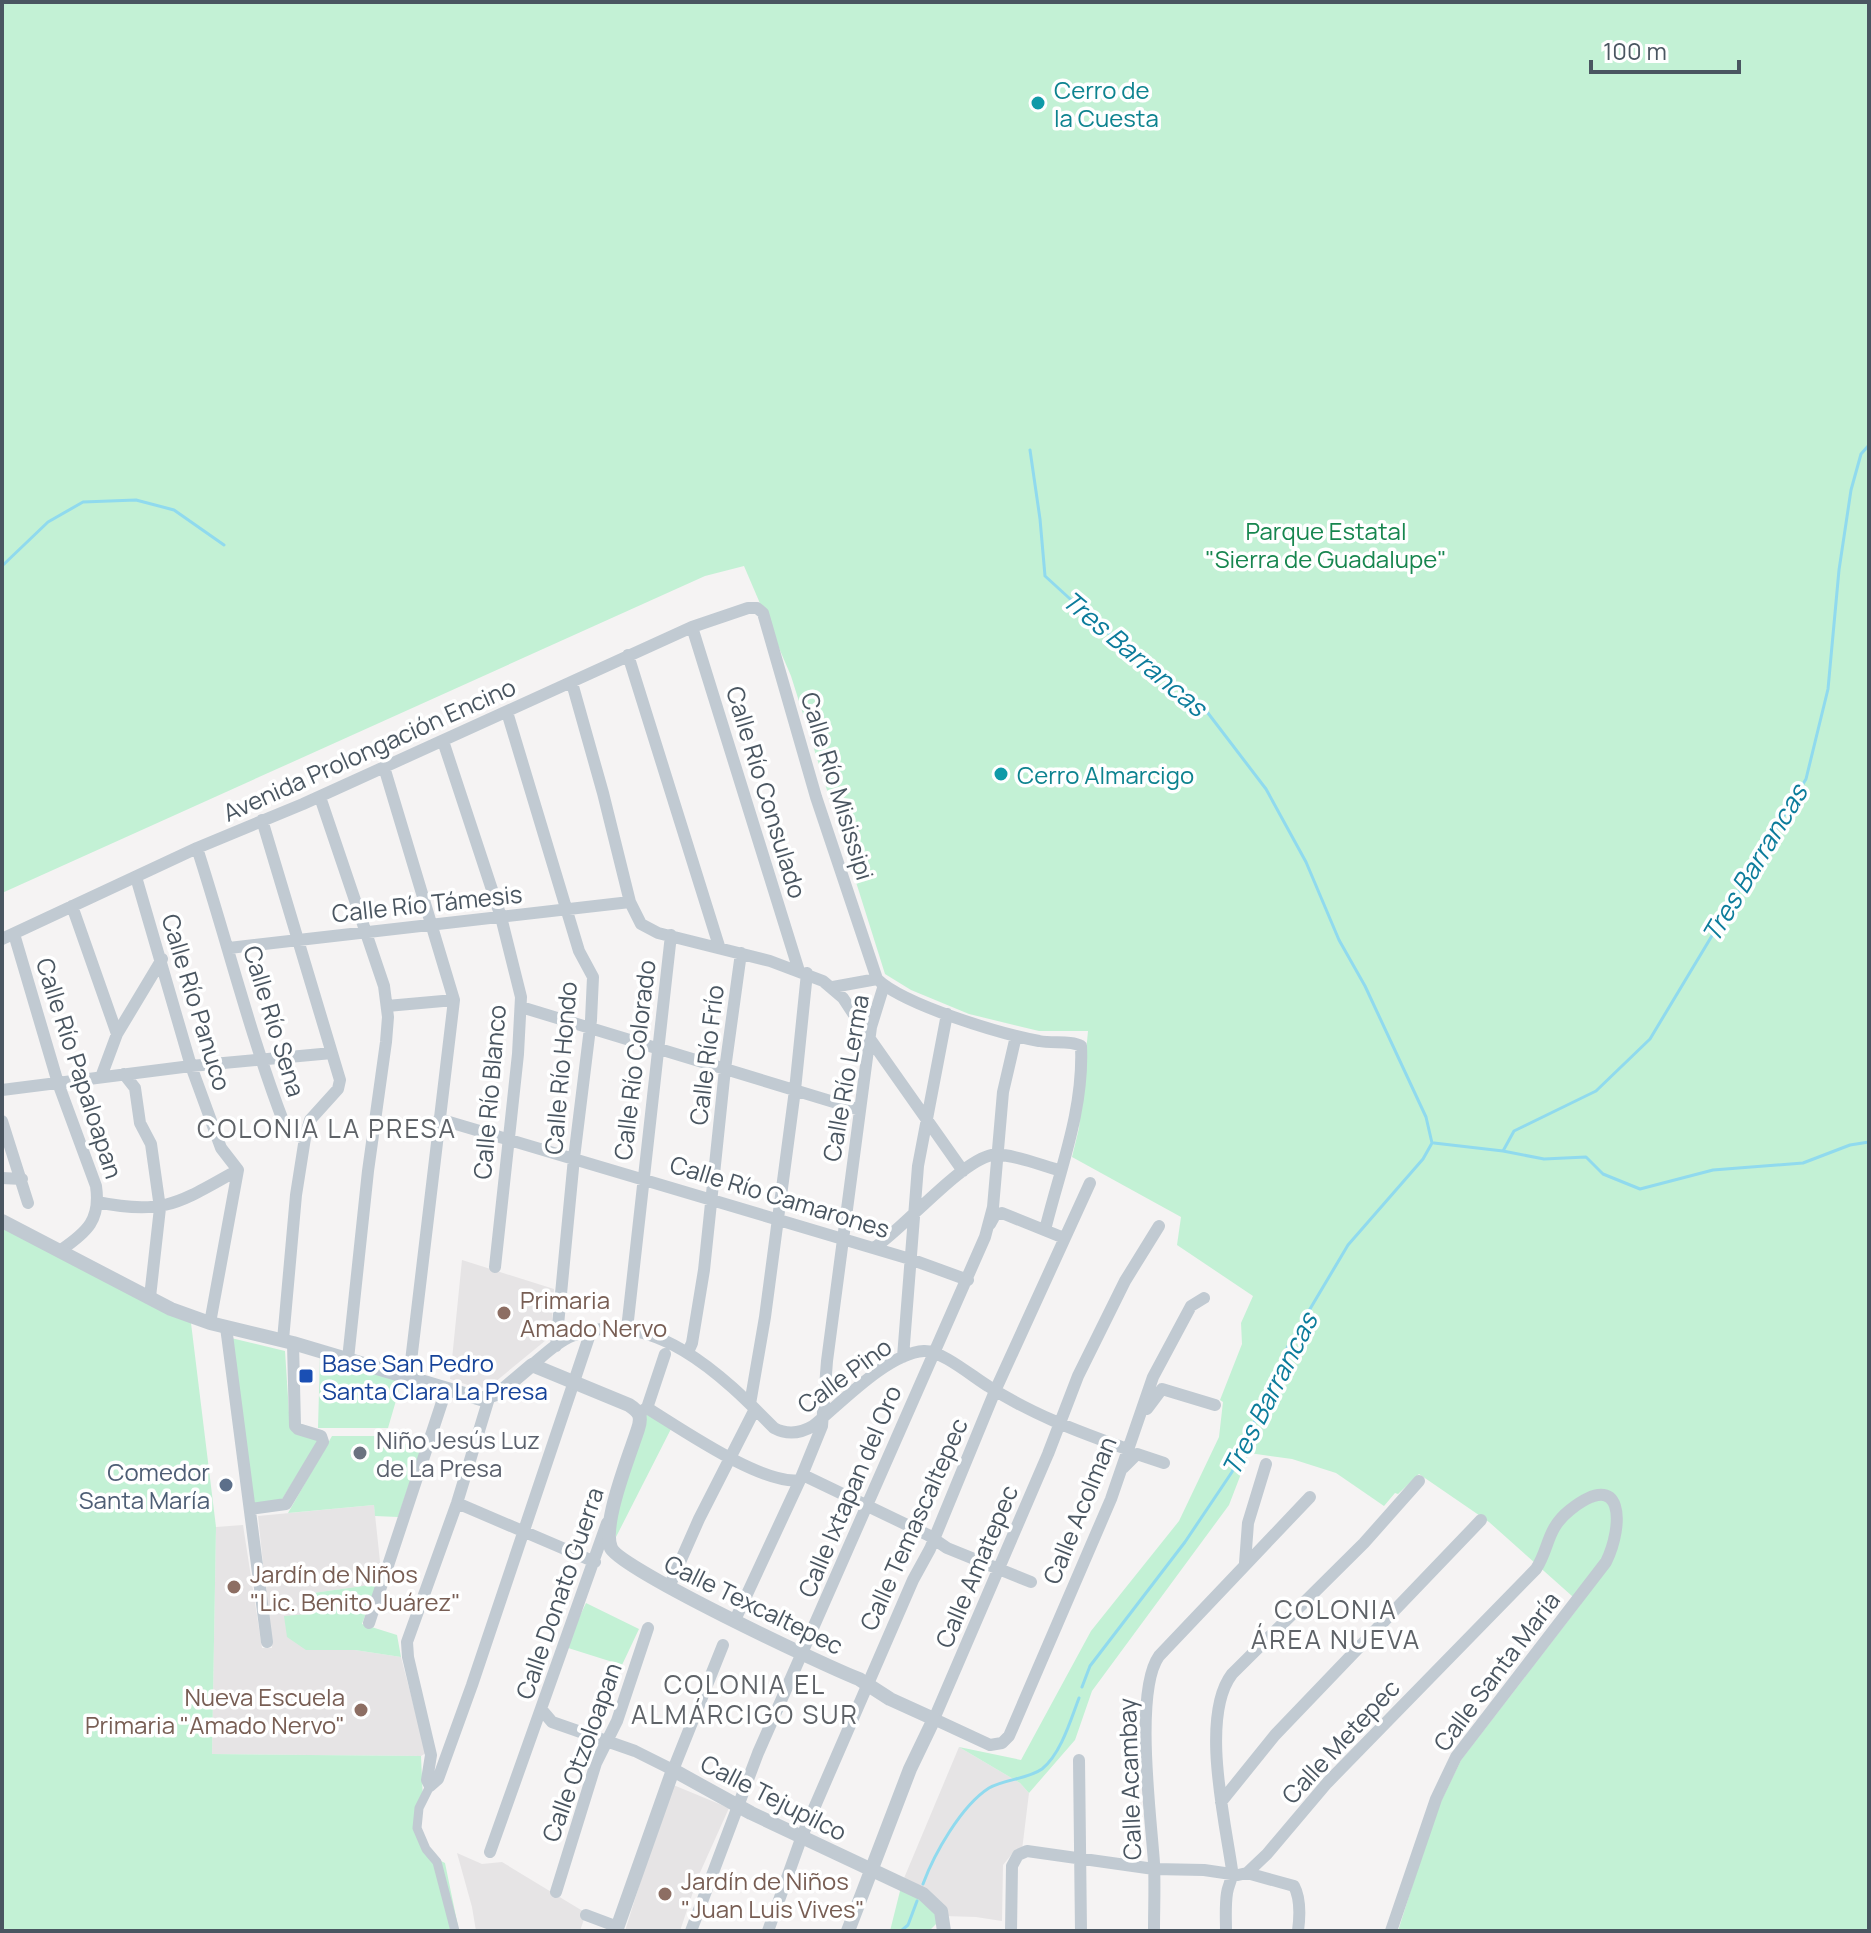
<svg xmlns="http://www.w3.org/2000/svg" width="1871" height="1933" font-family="Manrope,sans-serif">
  <rect width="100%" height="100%" fill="#f5f3f3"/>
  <!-- education -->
  <path fill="#e6e4e5" d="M462,1260L554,1289L551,1336L489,1387L477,1388L450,1379Z
    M374,1505L381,1571L377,1584L306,1594V1650H355L401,1657L426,1753L421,1756L212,1754L216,1527L243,1525L262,1648H272L258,1516Z
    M959,1747L1020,1783L1029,1793L1022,1850L1016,1849L1003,1865L1002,1921L976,1917L944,1916L902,1883Z
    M671,1784L729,1808L698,1877L680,1931H625Z
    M457,1853L482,1864L502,1862L586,1913L580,1931H476L472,1907Z"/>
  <!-- green -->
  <path fill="#c3f1d5" d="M2,2H1869V1931H1398L1435,1814L1461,1760L1581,1604L1489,1522L1419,1474L1398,1494L1395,1493L1384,1506L1336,1473L1292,1459L1249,1453L1229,1505L1092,1691L1075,1740L1029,1793L1020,1783L959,1747L1021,1760L1091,1631L1179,1521L1219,1437L1223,1402L1220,1400L1242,1344L1241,1323L1253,1296L1177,1245L1181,1217L1072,1157L1079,1128L1088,1031H1039L969,1014L911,990L885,974L791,676L744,566L705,576L2,893Z
    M2,1228L191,1323L216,1527L212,1754L421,1756L423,1800L414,1827L431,1856L445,1863L459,1931H2Z
    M231,1338L285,1351L290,1428L320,1438L281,1501L250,1505Z
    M320,1355L402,1380L388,1428H318Z
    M645,1404L673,1425L616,1537L615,1503Z
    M332,1436H382L421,1449L398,1517L375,1516L374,1505L288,1513Z
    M377,1584L362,1624L397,1635L401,1657L355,1650H306L287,1637L284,1616L308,1614L306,1594Z
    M586,1603L639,1629L622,1665L565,1647Z
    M902,1883L944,1916L929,1931H890Z"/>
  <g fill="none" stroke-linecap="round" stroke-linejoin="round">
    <!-- stream -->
    <path stroke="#90daee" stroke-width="3" d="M1030,450L1040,519L1045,576L1103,629L1198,700L1266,789L1306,862L1339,940L1365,986L1426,1117L1432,1143L1423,1159L1348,1245L1288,1346L1232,1472L1185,1542L1090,1666L1082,1687
      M2,566L48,522L83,502L136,500L174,510L224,545
      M1434,1143L1503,1151L1544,1159L1586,1157L1603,1174L1640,1189L1713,1170L1803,1163L1850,1145L1869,1142
      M1503,1151L1514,1131L1596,1091L1650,1039L1806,779L1828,689L1839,570L1851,490L1861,454L1869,445
      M923,1884C934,1854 961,1806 989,1788C1005,1779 1028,1779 1042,1769C1061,1754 1071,1719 1079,1698
      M901,1931L908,1925L917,1901"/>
    <!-- pedestrian -->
    <path stroke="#c1cad2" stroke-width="9" d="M430,1786L419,1808L417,1828L426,1849L437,1862L455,1931"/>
    <!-- minor -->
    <path stroke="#c1cad2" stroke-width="12" d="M692,627L799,971
      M628,655L719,946
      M572,683L603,793L630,902L641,924L658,933L770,961L823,981L843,998L870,1039L963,1171
      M507,712L579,951L593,977L591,1020L574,1158L556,1346
      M443,741L501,917L521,997L518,1054L495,1267
      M384,767L454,1000L409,1378
      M320,797L384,986L388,1017L386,1042L368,1171L348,1359
      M262,820L340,1080L338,1089L310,1120L305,1138L296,1195L283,1340
      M197,848C227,941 250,1035 285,1126L292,1134L305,1138
      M136,877L191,1066L221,1148L238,1170L210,1323
      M72,906L117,1034
      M14,934L58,1083L96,1186C101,1220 87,1232 61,1250
      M2,939L197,848L303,804L692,627L748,608H757L763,613L816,797L877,979C904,1005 1001,1034 1039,1041C1052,1044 1071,1040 1081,1046C1084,1110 1060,1169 1045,1230
      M229,948L630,902
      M833,987L877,979
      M387,1006L454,1000
      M521,1007L860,1110
      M124,1074L135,1088L140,1123L151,1144L160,1208L150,1297
      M101,1077L117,1034L162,959
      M2,1090L191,1066L332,1053
      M439,1119L910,1259L968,1280
      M2,1121L28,1203
      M2,1178L22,1179
      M97,1202C165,1216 180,1202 238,1170
      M990,1224L995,1215L1002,1213L1064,1238
      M1159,1226L1125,1281L1078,1376L1048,1454L934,1719L990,1745L1002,1743L1009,1736L1111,1499L1153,1377L1191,1306L1204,1298
      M874,1248C905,1227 961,1161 992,1155C1008,1152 1043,1166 1059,1170
      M226,1327L267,1642
      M627,1329L671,935
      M688,1352L692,1343L704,1270L725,1069L741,953
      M903,1357L918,1166L947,1014
      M532,1365C544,1355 557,1342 572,1336C652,1305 723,1376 774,1428C787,1435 801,1433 813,1426C841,1403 888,1353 924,1351C941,1350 973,1377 988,1386C1031,1414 1079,1432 1127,1449
      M489,1398L457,1503L407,1642L408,1657L431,1755L427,1780L430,1786L438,1779L472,1685L591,1331
      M750,1404L765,1317L795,1090L807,973
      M647,1408C680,1428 763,1486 800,1480
      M1147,1409L1162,1389L1215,1405
      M642,1411L647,1408L665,1354
      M1123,1468L1137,1454L1164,1463
      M803,1475L928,1535L947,1548L1031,1582
      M457,1503L595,1562
      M250,1509L286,1504L323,1442L321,1436L298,1429L295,1426L293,1343
      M1245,1563L1248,1523L1266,1464
      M669,1587L699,1519L755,1409
      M735,1620L800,1480L822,1426L827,1361L871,1027L884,985
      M369,1623L446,1390
      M541,1709L552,1722L635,1751L673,1770L723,1645
      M1079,1760L1081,1931
      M1221,1802L1275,1735L1481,1520
      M490,1852L607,1523
      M1247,1873L1294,1886C1301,1899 1300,1916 1298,1931
      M556,1892L596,1763L617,1721L648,1628
      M586,1915L618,1927
      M691,1931L758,1753L985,1237L993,1207L1003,1092L1016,1036
      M768,1931L802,1836L913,1580L930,1549L995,1391L1090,1183
      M1011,1931L1012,1866L1018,1855L1027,1851L1154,1869L1204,1870L1238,1875L1247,1873L1267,1854L1327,1783L1536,1569C1550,1547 1546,1529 1570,1510C1624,1467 1624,1525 1606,1562L1456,1757L1436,1799L1391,1931
      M1154,1931C1154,1908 1155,1886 1154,1863C1151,1817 1134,1691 1159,1656L1310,1497
      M1226,1931C1226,1919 1225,1906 1227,1893C1228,1885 1233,1879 1232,1870C1225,1820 1200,1716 1232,1674L1364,1543L1419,1481"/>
    <!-- tertiary -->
    <path stroke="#c1cad2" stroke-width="14" d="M2,1221L171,1309L210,1323L293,1343L481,1399L499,1393L532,1365L629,1405C640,1412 642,1417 638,1429C630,1454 601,1525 611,1548C620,1569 825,1666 859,1679L890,1699L934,1719L910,1769L848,1931
      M616,1931L673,1770L751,1813L923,1894L941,1911L944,1931"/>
  </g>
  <!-- markers -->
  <g fill="#0f9aa8" stroke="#fff" stroke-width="3">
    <circle cx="1038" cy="103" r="8"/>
    <circle cx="1001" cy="774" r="8"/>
  </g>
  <g fill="#8d6e63" stroke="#fff" stroke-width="3">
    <circle cx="504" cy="1313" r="8"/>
    <circle cx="234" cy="1587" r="8"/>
    <circle cx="361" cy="1710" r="8"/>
    <circle cx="665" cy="1894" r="8"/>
  </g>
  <rect fill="#1a4fb4" stroke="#fff" stroke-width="3" x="298" y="1368" width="16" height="16" rx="4"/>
  <circle fill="#6b7280" stroke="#fff" stroke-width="3" cx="360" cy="1453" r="8"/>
  <circle fill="#5c6f8a" stroke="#fff" stroke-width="3" cx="226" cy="1485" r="8"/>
  <g text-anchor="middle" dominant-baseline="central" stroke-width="7" stroke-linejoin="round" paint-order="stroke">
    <!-- culture labels -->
    <g font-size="24" fill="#0d838f" stroke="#fff" text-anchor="start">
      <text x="1054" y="89">Cerro de<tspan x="1054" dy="28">la Cuesta</tspan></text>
      <text x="1017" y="774">Cerro Almarcigo</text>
    </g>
    <!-- park labels -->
    <g font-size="24" fill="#17864f" stroke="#fff">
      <text x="1326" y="530">Parque Estatal<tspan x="1326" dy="28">"Sierra de Guadalupe"</tspan></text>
    </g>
    <!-- street labels -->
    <g font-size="24" fill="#4a5661" stroke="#fff">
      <text transform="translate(369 749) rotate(-24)">Avenida Prolongación Encino</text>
      <text transform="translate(838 786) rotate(73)">Calle Río Misissipi</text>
      <text transform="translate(767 792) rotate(73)">Calle Río Consulado</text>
      <text transform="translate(427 903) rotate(-6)">Calle Río Támesis</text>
      <text transform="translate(197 1002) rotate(73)">Calle Río Panuco</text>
      <text transform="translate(275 1021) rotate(73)">Calle Río Sena</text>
      <text transform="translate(706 1055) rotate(-83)">Calle Río Frío</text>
      <text transform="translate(634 1060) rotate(-83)">Calle Río Colorado</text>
      <text transform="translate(80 1068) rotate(72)">Calle Río Papaloapan</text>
      <text transform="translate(560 1068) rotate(-85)">Calle Río Hondo</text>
      <text transform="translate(845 1078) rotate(-80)">Calle Río Lerma</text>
      <text transform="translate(489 1092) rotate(-85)">Calle Río Blanco</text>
      <text transform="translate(780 1196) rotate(17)">Calle Río Camarones</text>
      <text transform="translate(844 1375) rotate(-36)">Calle Pino</text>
      <text transform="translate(849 1491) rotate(-67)">Calle Ixtapan del Oro</text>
      <text transform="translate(1079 1510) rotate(-68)">Calle Acolman</text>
      <text transform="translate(913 1524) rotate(-66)">Calle Temascaltepec</text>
      <text transform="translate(976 1566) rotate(-67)">Calle Amatepec</text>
      <text transform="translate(559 1593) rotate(-71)">Calle Donato Guerra</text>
      <text transform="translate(754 1604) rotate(26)">Calle Texcaltepec</text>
      <text transform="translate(1496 1671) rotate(-53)">Calle Santa María</text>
      <text transform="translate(1340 1741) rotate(-47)">Calle Metepec</text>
      <text transform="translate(581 1752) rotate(-70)">Calle Otzoloapan</text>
      <text transform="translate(1129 1779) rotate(-92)">Calle Acambay</text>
      <text transform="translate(774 1797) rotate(27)">Calle Tejupilco</text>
    </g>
    <!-- education labels -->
    <g font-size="24" fill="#785e54" stroke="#fff" text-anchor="start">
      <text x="520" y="1299">Primaria<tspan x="520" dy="28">Amado Nervo</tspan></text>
      <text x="250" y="1573">Jardín de Niños<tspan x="250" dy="28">"Lic. Benito Juárez"</tspan></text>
      <text x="345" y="1696" text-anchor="end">Nueva Escuela<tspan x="345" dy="28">Primaria "Amado Nervo"</tspan></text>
      <text x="681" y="1880">Jardín de Niños<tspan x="681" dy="28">"Juan Luis Vives"</tspan></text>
    </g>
    <!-- transit labels -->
    <g font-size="24" fill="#164399" stroke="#fff" text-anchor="start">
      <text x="322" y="1362">Base San Pedro<tspan x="322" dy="28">Santa Clara La Presa</tspan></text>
    </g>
    <!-- worship labels -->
    <g font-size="24" fill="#5b616d" stroke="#fff" text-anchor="start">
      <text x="376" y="1439">Niño Jesús Luz<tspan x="376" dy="28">de La Presa</tspan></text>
    </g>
    <!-- service labels -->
    <g font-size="24" fill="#4e5e75" stroke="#fff" text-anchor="end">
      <text x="210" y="1471">Comedor<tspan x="210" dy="28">Santa María</tspan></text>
    </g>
    <!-- water labels -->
    <g font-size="26" font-style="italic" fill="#0c7c9b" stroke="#fff">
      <text transform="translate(1135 653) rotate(40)">Tres Barrancas</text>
      <text transform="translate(1754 863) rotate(-59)">Tres Barrancas</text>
      <text transform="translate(1269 1394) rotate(-63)">Tres Barrancas</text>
    </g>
    <!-- neighbourhood labels -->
    <g font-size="26" letter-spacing="2" fill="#5f6368" stroke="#fff">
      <text x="327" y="1128">COLONIA LA PRESA</text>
      <text x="1336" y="1609">COLONIA<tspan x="1336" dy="30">ÁREA NUEVA</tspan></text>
      <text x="745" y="1684">COLONIA EL<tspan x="745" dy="30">ALMÁRCIGO SUR</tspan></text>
    </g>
  </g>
  <!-- border -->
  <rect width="1871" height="1933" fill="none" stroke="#4a5661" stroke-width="8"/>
  <!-- scale -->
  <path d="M1591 60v12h148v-12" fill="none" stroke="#4a5661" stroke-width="4"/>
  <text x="1603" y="60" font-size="24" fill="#4a5661" stroke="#ffffff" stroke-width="6" paint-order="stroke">100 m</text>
</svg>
